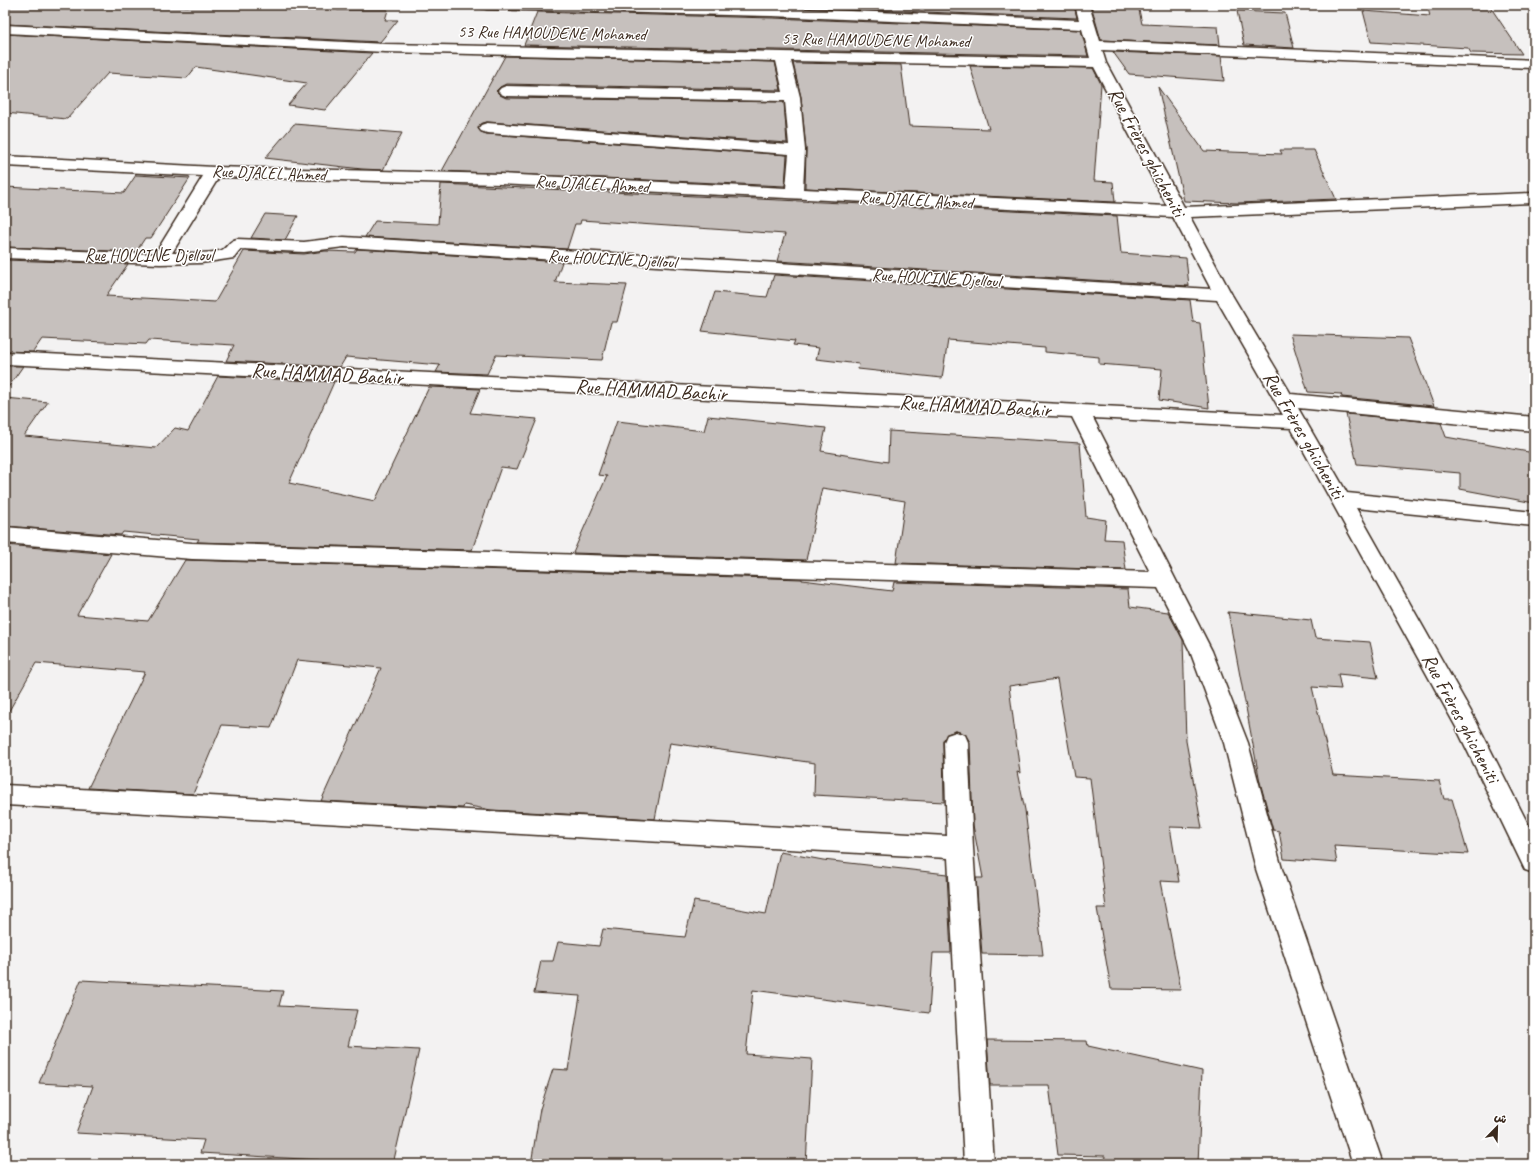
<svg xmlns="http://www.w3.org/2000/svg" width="1539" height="1169" font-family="Caveat,'Playpen Sans Arabic',sans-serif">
  <rect width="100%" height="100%" fill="#f3f2f2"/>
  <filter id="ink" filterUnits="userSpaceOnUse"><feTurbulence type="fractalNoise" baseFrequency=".025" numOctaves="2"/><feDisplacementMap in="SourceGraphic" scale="8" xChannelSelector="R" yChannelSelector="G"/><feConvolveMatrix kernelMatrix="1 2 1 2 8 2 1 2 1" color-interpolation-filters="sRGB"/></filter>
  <g filter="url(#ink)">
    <!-- building -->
    <path fill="#c6c0bd" stroke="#3b2a1e" d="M5,5L339,7L337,10H388L385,20H398L380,42L5,24Z
      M715,5H1074L1077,18L772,6Z
      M1091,5H1138L1142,24L1218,27L1220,45L1101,40Z
      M1427,5H1489L1522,54L1471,53L1468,48L1371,42L1363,11L1430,16Z
      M1237,11L1285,13L1294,48L1244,45Z
      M537,12L772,18L1081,30L1088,56L524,45Z
      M5,34L372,53L325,110L288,105L307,83L196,67L187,78L108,73L67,119L5,113Z
      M1113,52L1221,56L1224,81L1129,74Z
      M505,56L775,62L781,90L506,84L500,87L496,91L500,95L506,98L784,102L787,143L487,122L480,124L478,129L481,132L487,134L787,155L785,186L442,171Z
      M793,63L901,65L909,126L989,129L970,66L1093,68L1101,84L1094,181L1113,182L1115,202L805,188L806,150L801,97Z
      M1158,87L1204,151L1282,154L1280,150H1314L1336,199L1238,203L1184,201Z
      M294,124L402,133L383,170L362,169L265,158Z
      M136,175L190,178L151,238H145L136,252L5,247V187L124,193Z
      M441,184L1117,216L1121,253L1186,258L1189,286L777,261L785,234L581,220L580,224H575L567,249L365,237L375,221L438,224Z
      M265,214L298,216L285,240L251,238Z
      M357,249L562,262L555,282L627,285L617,322H611L602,360L496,355L487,374L436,372L440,365L346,357L340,367L226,361L234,345L149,340L146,344L42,339L33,352L5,351V260L128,264L106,296L215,302L244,251L304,254L325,251L355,252Z
      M774,275L1190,300L1193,322L1200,323L1209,408L1159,400L1162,369L1099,364V357L1045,352V348L948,340L942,378L858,369L859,364L816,359L819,348L793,345L795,341L702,331L715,292L767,297Z
      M1290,334L1408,338L1434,406L1342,397L1341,394L1308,392Z
      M5,366H23L5,392Z
      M218,376L334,382L289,483L375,501L429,387L480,389L470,413L537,419L517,469L501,467L472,550L197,542L199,539L123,532L121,535L5,526V398L48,402L24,436L156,448L175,428L188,431Z
      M1346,414L1441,423L1446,437L1534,453V503L1460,489V473L1357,464Z
      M708,416L826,428L821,451L888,462L889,431L1080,443L1086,517L1106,520L1104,539L1122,540L1126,570L896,563L905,501L822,488L806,560L573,553L607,476L598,475L617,421L704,431Z
      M5,545L111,554L77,615L148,621L185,560L802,579V580L892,591L894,582L1128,589L1130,607L1168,612L1183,640L1186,741L1202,828L1170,827L1179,882L1160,881L1181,990L1111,989L1097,908H1106L1090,778L1074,777L1057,679L1009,686L1020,773L1017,772L1025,810L1043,955L982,954L976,878H983L973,825L970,742L965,734L956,731L947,734L943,741L944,802L814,795L815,763L670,743L655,819L491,810L464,805L463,808L321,801L381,668L297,660L271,728L222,725L193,794L88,788L145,672L36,663L5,718Z
      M1228,612L1311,620L1315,638L1370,642L1378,678L1338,674L1341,689L1312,687L1333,775L1439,781L1444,799H1452L1468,854L1334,846L1337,863L1284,859L1279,831L1273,830L1260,782Z
      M780,852L823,860L947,874L951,953H933L929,1013L753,990L746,1054L812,1059L806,1164H531L540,1109L553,1069L568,1070L580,996L534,993L541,961H553L558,942L599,946L603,929L685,937L694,901L766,914Z
      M81,980L283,991L279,1006L357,1010L348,1046L419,1050L393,1164H318L319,1160L200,1153L204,1140L76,1133L93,1086L39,1083Z
      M987,1040L1087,1041L1088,1046L1202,1071L1198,1164H1104L1105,1156L1058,1155L1049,1085H990Z"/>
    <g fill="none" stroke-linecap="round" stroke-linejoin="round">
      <defs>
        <path id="minor" d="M480,5H658L772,8L1079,20L1075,5H1089L1100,41L1534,60V68L1102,50L1106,63L1184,207L1534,193V203L1190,217L1232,295L1291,394L1534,417V431L1298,408L1347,493L1534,512V526L1356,508L1474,717L1534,836V873L1525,870L1456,727L1291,428L1093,418L1212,651L1248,743L1282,869L1383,1164H1353L1256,869L1224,743L1190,651L1158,588L192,559L5,543V527L192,543L1150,572L1072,417L5,364V352L1283,415L1217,300L344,247L304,252L241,249L234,258L201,263L160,264L5,258V248L155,254L203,176L5,166V156L214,167L500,174L786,188L789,154L487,133L481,131L479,128L481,125L487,123L789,145L785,101L506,96L501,94L498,91L501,88L506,86L783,92L776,61L385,52L5,33V25L385,44L1090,58L1082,29L772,16L487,9L482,8ZM791,61L1094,67L1167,206L803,189L805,150L800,97ZM219,177L500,184L1173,217L1211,289L344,237L304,242L237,239C228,241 229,246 222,250C213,254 183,253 172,253Z
          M956,732L965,735L968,742L973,848L994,1164H964L948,858L5,805V785L947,836L944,742L947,735Z"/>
      </defs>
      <!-- minor casing -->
      <use href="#minor" stroke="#3b2a1e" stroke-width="3"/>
      <!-- minor -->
      <use href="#minor" fill="#fff" fill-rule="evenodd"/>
    </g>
  </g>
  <g text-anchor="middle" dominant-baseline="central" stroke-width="3" stroke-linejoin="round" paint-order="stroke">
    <!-- far-street labels -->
    <g font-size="17" fill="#3b2a1e" stroke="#fff">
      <text transform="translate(552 33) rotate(1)">53 Rue HAMOUDENE Mohamed</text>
      <text transform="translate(876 40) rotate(1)">53 Rue HAMOUDENE Mohamed</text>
      <text transform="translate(269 173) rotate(2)">Rue DJALEL Ahmed</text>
      <text transform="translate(592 184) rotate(3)">Rue DJALEL Ahmed</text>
      <text transform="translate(916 200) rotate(3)">Rue DJALEL Ahmed</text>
      <text x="149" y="255">Rue HOUCINE Djelloul</text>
      <text transform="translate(612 259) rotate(3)">Rue HOUCINE Djelloul</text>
      <text transform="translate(936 278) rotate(3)">Rue HOUCINE Djelloul</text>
    </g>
    <!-- street labels -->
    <g font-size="20" fill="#3b2a1e" stroke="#fff">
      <text transform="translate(1147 152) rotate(62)">Rue Frères ghicheniti</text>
      <text transform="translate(327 374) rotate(3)">Rue HAMMAD Bachir</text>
      <text transform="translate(651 390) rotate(3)">Rue HAMMAD Bachir</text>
      <text transform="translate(975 406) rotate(3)">Rue HAMMAD Bachir</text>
      <text transform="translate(1304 435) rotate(60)">Rue Frères ghicheniti</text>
      <text transform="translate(1461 718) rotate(62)">Rue Frères ghicheniti</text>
    </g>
  </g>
  <!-- margin -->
  <rect width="1539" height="1169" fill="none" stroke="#fff" stroke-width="20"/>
  <rect x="10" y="10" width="1519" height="1149" fill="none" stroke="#3b2a1e" stroke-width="1.5" filter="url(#ink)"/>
  <!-- north arrow -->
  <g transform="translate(1497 1127) rotate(23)" stroke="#ffffff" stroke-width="3" paint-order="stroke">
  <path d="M0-3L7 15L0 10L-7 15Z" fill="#3b2a1e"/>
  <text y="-6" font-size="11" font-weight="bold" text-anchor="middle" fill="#3b2a1e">ش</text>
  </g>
</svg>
